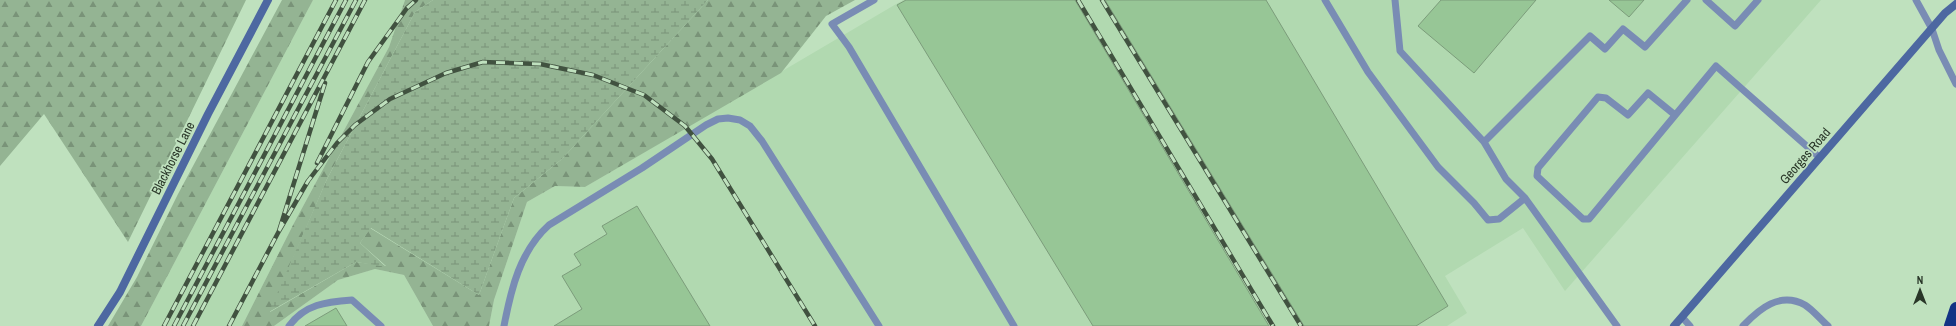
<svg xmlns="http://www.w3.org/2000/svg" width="1956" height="326" font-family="'Archivo Narrow',sans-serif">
  <defs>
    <pattern id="forest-firs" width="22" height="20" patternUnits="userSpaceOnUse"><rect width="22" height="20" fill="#94b493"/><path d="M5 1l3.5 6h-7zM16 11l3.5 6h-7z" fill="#799378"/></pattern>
    <pattern id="wetland-marsh" width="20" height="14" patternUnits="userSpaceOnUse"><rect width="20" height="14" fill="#94b493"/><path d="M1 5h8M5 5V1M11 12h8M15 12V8" fill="none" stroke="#799378"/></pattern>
  </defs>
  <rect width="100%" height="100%" fill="#bfe1be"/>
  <!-- built -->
  <path fill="#b1d9b0" d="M313,0H405L389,47L294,223L242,326H141Z
    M903,0H1821L1565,291L1523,228L1445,276L1467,313L1447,326H489L494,300L527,202L555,186L585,187Z
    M375,269L404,275L433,326H274L338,280Z"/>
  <!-- forest -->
  <path fill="url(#forest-firs)" d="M0,0H246L128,242L44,114L0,166Z
    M282,0H313L141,326H108L137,277L178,194Z
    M405,0H433L415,12L327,179L270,312L356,262L386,266L360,243L370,228L479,295L514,198L562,159L708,0H855L826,16L781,73L585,187L555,186L527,202L494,300L489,326H433L404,275L375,269L338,280L274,326H242L294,223L389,47Z"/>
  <!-- wetland -->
  <path fill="url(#wetland-marsh)" d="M433,0H708L562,159L514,198L479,295L371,228L360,243L386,267L356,262L269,312L327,179L415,12Z"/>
  <!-- building -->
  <path fill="#97c696" stroke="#7c9c7b" d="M906,0H1075L1269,326H1093L897,5Z
    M1105,0H1266L1448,306L1416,326H1304Z
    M1441,0H1536L1474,73L1418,26Z
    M1609,0H1644L1629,17Z
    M637,206L710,326H554L582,309L562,276L581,265L574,254L607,234L602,226Z
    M336,308L347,326H305Z"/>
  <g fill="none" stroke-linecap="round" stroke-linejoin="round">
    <!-- lane -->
    <path stroke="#798cb4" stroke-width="7" d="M874,0L832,24L849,47L1014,326
      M1325,0L1368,72L1393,106L1438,167L1474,203L1488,220L1499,219L1525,198
      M1395,0L1400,51L1484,142L1506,179L1525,198L1617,326
      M1706,0L1735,26L1758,0
      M1916,0L1932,29L1939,50L1956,84
      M1675,115L1648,93L1628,115L1606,98L1598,97L1538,168L1537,176L1583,219H1589L1716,66L1819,157
      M1484,142L1590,36L1605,49L1623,29L1645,47L1687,0
      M1682,317L1690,326
      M289,326C305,304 326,302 352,300L381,326
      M504,326C511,289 520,251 549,225L642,168L706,125L718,119L728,118L740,120L750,126L762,141L879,326
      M1743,326C1759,309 1780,291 1805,305C1813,310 1821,320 1828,326"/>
    <!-- secondary -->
    <path stroke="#4d68a1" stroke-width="8" d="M98,326L120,292L208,114L268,0
      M1674,326L1945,13L1956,4"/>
    <!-- highway -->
    <path stroke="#133384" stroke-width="12" d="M1950,326L1956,308"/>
    <defs>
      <path id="rail" d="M1078,0L1273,326
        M1102,0L1301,326
        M317,163L368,62L407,8L416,0
        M279,231L308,181L337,143L355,125L390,99L446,73L483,62L540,64L593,75L644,95L685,126L712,159L815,326
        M164,326L336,0
        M174,326L346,0
        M183,326L356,0
        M193,326L365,0
        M229,326L279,231L325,83"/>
    </defs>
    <!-- rail casing -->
    <use href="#rail" stroke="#415240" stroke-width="4.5"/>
    <!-- rail -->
    <use href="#rail" stroke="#bfe1be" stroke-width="3" stroke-dasharray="9" stroke-linecap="butt"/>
  </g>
  <g text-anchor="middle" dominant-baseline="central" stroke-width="3.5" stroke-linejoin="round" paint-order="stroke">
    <!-- street labels -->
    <g font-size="13" fill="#293628" stroke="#bfe1be">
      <text transform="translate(1805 156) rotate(-49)">Georges Road</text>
      <text transform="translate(173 158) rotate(-63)">Blackhorse Lane</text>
    </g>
  </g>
  <!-- north arrow -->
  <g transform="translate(1920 290)" stroke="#bfe1be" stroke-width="3" paint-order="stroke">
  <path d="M0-3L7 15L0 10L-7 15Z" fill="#293628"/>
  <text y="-6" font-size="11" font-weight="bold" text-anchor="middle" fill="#293628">N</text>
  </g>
</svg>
